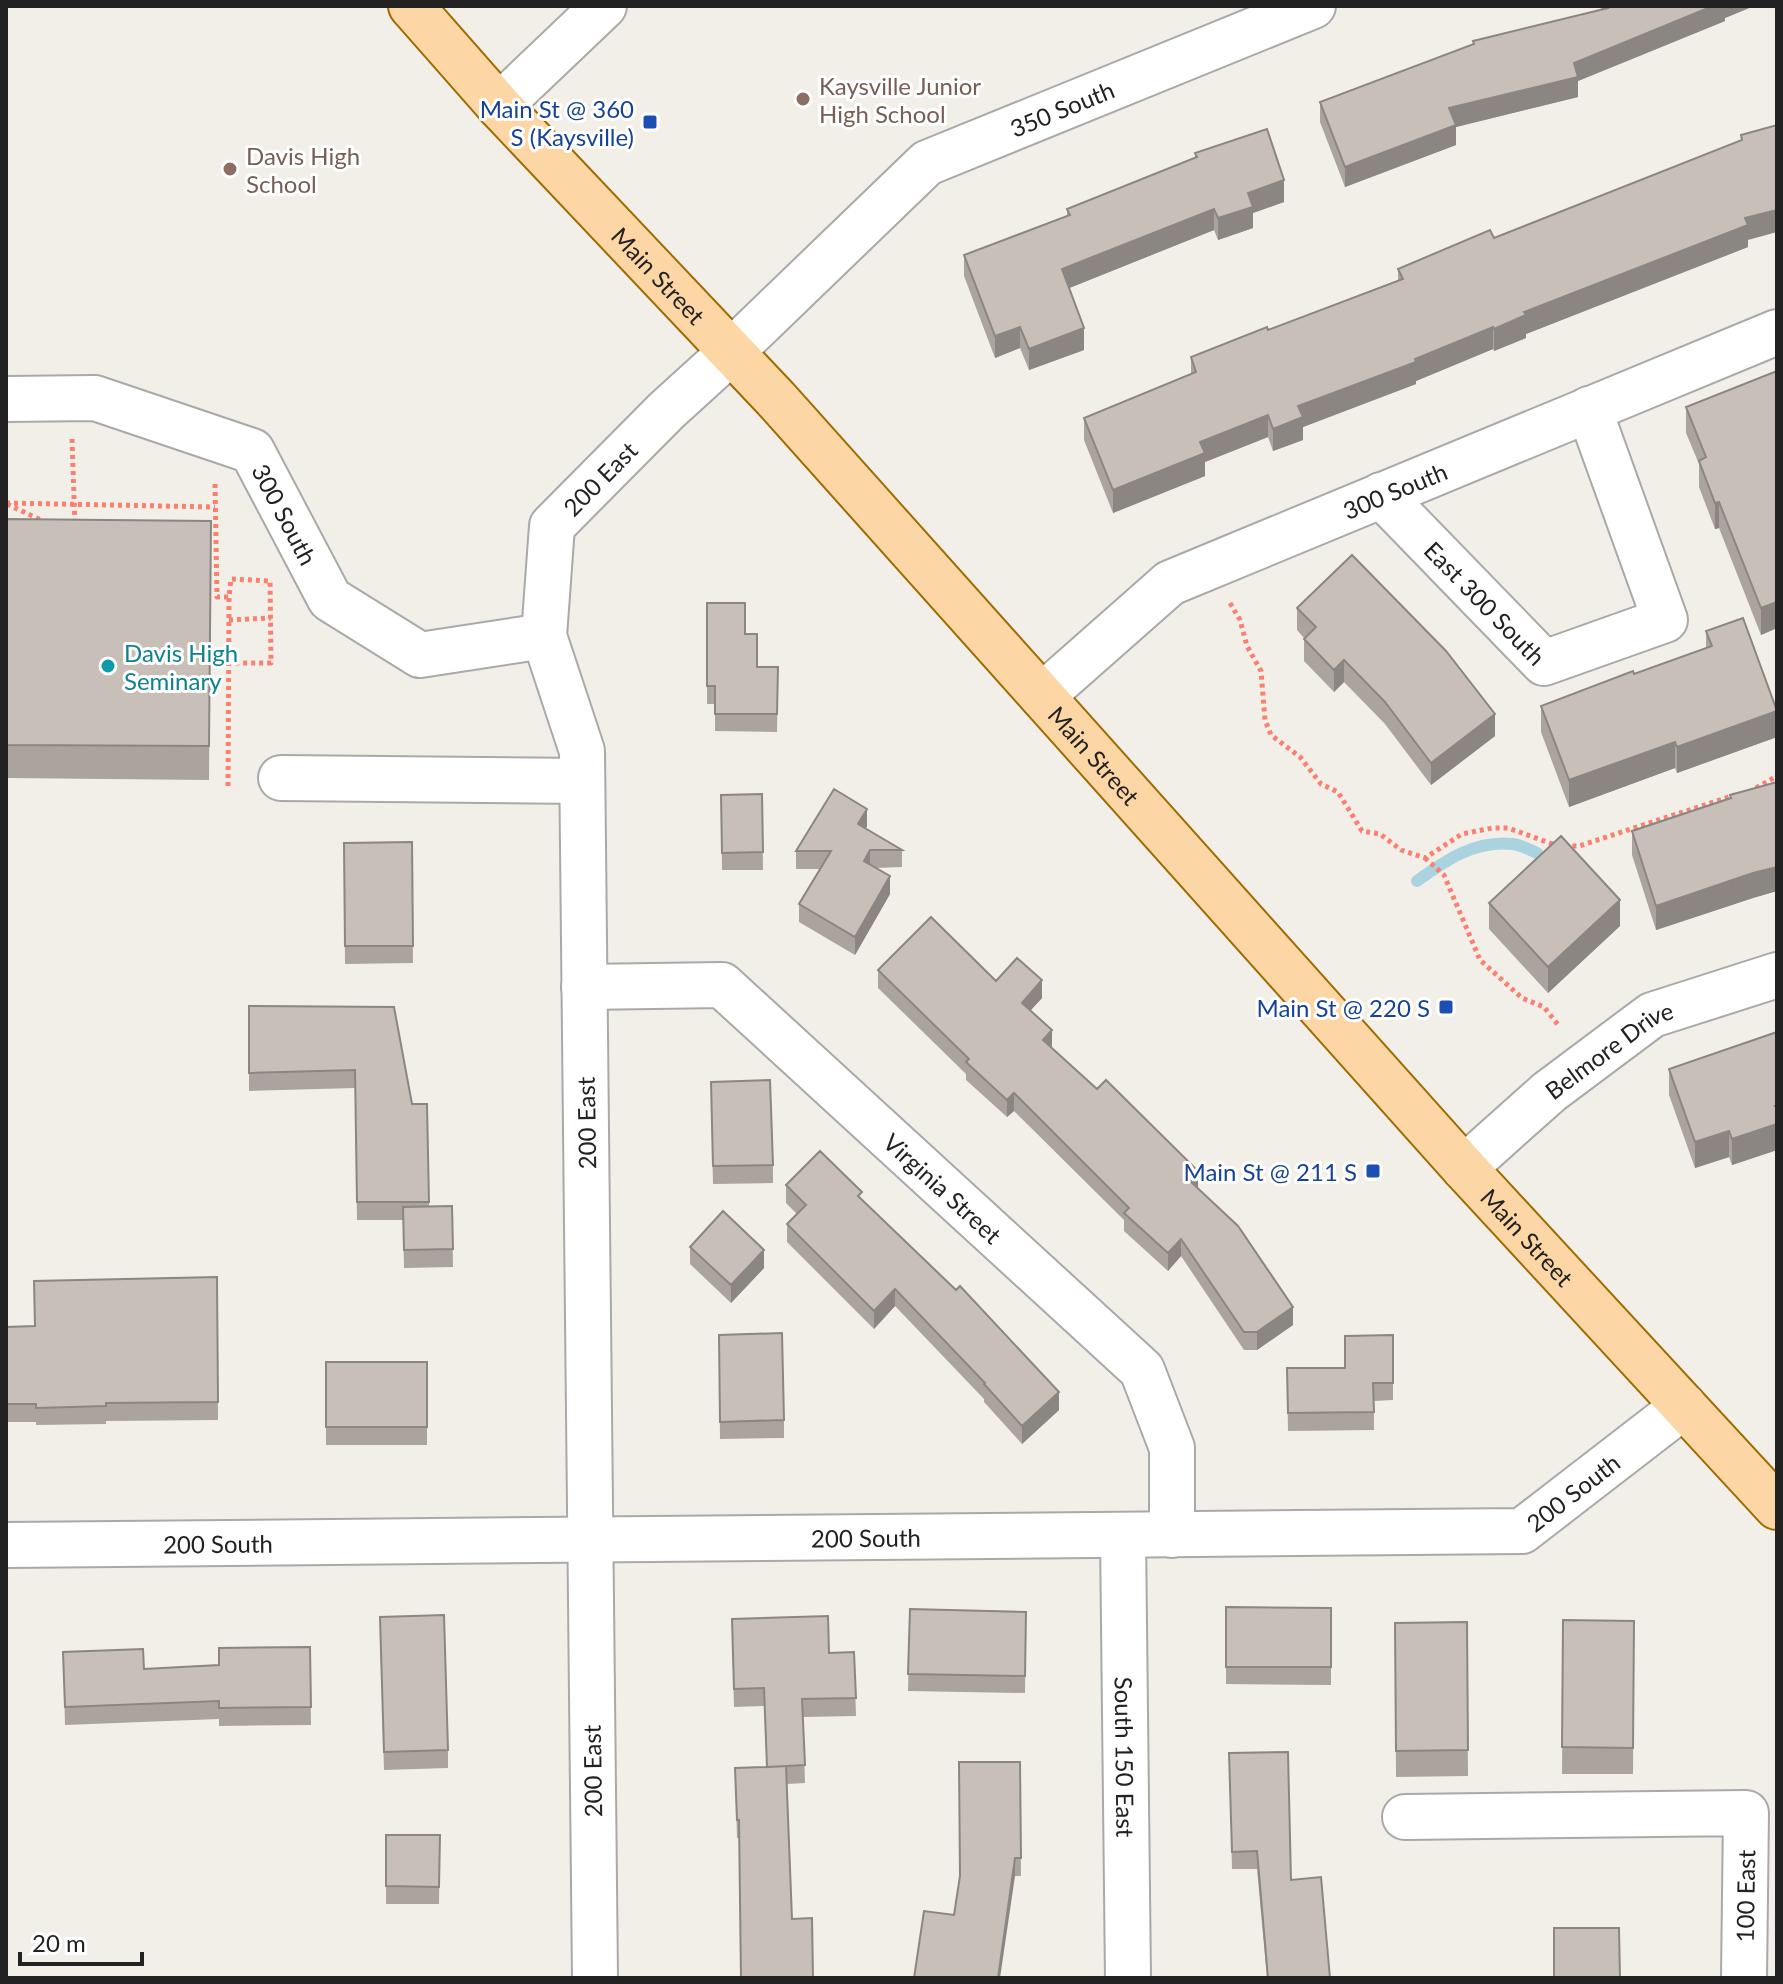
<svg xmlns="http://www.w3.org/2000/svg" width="1783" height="1984" font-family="Lato,sans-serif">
  <rect width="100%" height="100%" fill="#f2efe9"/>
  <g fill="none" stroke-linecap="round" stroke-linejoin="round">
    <!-- stream -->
    <path stroke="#aad3df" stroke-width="12" d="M1417,881C1446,860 1475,840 1513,844C1521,845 1530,850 1537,853"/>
    <defs>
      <g id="minor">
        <path d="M499,106L604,6"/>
        <path id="s1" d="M6,399L95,398L252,451L330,599L420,655L544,636"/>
        <path id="s2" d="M1381,495L1544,663L1665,620L1589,409"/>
        <path id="s3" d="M1042,696L1170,583L1777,332"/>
        <path d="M281,778L582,781"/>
        <path id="s4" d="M584,987L722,985L1142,1370L1172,1448V1535"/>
        <path id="s5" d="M1464,1168L1549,1092L1652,1015L1777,975"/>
        <path id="s6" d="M1123,1535L1128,1978"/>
        <path id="s7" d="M6,1545L1522,1531L1684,1406"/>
        <path d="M1405,1817L1746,1813L1744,1978"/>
        <path id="s8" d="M595,1978L582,751L544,636L552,526L666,411L732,351L927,163L1313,6"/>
      </g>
      <g id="major">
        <path id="s9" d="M411,6L499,106L776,399L1464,1168L1777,1507"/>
      </g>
    </defs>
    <!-- minor casing -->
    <use href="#minor" stroke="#a9a9a9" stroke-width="48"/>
    <!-- major casing -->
    <use href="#major" stroke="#a06b00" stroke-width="48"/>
    <!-- path -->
    <path stroke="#fa8072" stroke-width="5" stroke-dasharray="4 4" stroke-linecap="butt" d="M72,439L75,525
      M215,484L217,597H229
      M6,503L215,507
      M7,504L45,522
      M1230,603L1240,620L1247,646L1261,671L1265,720L1271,735L1300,757L1321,784L1338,792L1362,831L1380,834L1401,850L1425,858L1462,834L1492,828H1508L1558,846H1579L1735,795
      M229,620L271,618
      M228,786L229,597L231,579L270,581L271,663H229
      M1756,788L1777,776
      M1425,858L1444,875L1480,960L1522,998L1544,1007L1559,1026"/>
    <!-- minor -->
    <use href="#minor" stroke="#fff" stroke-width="44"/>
    <!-- major -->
    <use href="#major" stroke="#fcd6a4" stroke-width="44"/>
  </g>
  <!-- wall -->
  <path fill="#aba49e" d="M1601,6H1754L1725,18V21L1578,81V97L1456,127V145L1345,187L1320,122V102L1473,44V41L1601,10Z
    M1777,125L1748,240V247L1526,334V338L1494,351L1493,349L1416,381V384L1303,427V440L1273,451L1268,437L1205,462V476L1113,513L1084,440V418L1191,374V357L1268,330L1398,280V269L1494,238L1741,141V135Z
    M1195,153L1284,202L1253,213V228L1218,240L1214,230L1069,288L1084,350L1029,370L1020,348L995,358L964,276V255L1067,216V209L1195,158Z
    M1777,371V628L1761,635L1719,528L1715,529L1699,487V464L1686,433V407Z
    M6,519L211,521L209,780L6,778Z
    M707,603L745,634L757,667H778L777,732L715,731V704H707Z
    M1297,608L1495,736L1431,785L1385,724L1344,682L1334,692L1304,661V638L1297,630Z
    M1706,631L1777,709V737L1677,773L1675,768L1569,807L1541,732V706L1634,674L1706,648Z
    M1777,782V891L1753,898L1656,930L1632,855V831L1730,798V795Z
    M762,794L763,870H722L721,795Z
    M867,826L866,829L902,850V867L876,868L890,894L855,955L799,922V904L820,869H796V851Z
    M412,842L413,963L345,964L344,843Z
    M1489,903L1620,926L1548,993L1489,929Z
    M878,970L996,981L1042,998L1030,1010L1052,1048L1198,1188L1293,1325L1257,1350H1244L1181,1256L1168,1271L1124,1231V1220L1014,1111L1007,1117L966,1080V1074L878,988Z
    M249,1006L412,1104H427L429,1207L452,1206L453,1267L404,1268L403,1220H357L355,1088L249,1091Z
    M1776,1026L1777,1150L1732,1165L1729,1157L1695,1168L1669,1095V1069L1776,1032Z
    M711,1099L773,1165V1183L713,1184Z
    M786,1185L862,1200L1059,1410L1022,1444L984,1402V1399L895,1306L874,1329L787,1242V1224L797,1214L786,1203Z
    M690,1247L764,1268L731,1303L690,1264Z
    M217,1277L218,1420L106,1421V1424L36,1425V1422H6V1327L35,1326Z
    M719,1335L784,1420V1438L720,1439Z
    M1393,1335V1400L1374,1401V1430L1288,1431L1287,1368H1345Z
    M326,1362H427V1445H326Z
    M1226,1607L1331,1608V1685L1226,1684Z
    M910,1609L1026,1612L1025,1693L908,1691Z
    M1563,1620L1634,1621L1633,1774H1562Z
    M1467,1622L1468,1776L1396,1777L1395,1623Z
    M380,1635L448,1750V1768L384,1770Z
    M732,1637L829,1653L854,1652L856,1716L803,1717L805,1783L787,1784L792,1919L813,1978L739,1838H737L735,1768L767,1767L764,1706L734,1707Z
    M310,1647L311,1725L219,1726V1719L65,1725L63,1652L144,1669L219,1665Z
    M1229,1753L1291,1880L1330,1978H1267L1257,1869H1232Z
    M1020,1762L1021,1876H1015L954,1915Z
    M386,1835H440L439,1904H386Z"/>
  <!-- shaded-wall -->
  <path fill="#8b8681" d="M1713,6H1754L1725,18V21L1578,81V97L1456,127V145L1345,187V167L1449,108L1574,63Z
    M1284,180V202L1253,213V228L1218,240V218L1248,193Z
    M1214,209V230L1062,291V269Z
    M1777,210V232L1748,240V247L1526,334V338L1494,351V329L1524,312L1745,218Z
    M1020,327V348L995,358V336Z
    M1493,327V349L1416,381V384L1303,427V440L1273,451V429L1298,406Z
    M1084,328V350L1029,370V349Z
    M1268,415V437L1205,462V476L1113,513V490L1200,442Z
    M1719,502V528L1715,529V503Z
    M1777,602V628L1761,635V608Z
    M1344,660V682L1334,692V670Z
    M1777,711V737L1677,773V747Z
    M1495,714V736L1431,785V763Z
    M1675,742V768L1569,807V780Z
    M867,809V826L858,842V824Z
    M870,850V868L864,861Z
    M1777,867V891L1753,898L1656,930V906L1753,873Z
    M890,876V894L855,955V937Z
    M1620,900V926L1548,993V967Z
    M1042,980V998L1022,1020V1003Z
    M1052,1030V1048L1043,1040Z
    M1014,1093V1111L1007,1117V1100Z
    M1775,1106H1777V1150L1732,1165V1139Z
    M1729,1131V1157L1695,1168V1142Z
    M1198,1171V1189L1190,1181Z
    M1181,1239V1256L1168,1271V1253Z
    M764,1250V1268L731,1303V1285Z
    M895,1289V1306L874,1329V1311Z
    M1293,1307V1325L1257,1350V1332Z
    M1059,1392V1410L1022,1444V1426Z
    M1015,1858V1876L1000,1978H998Z"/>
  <!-- building -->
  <path fill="#c7bfb8" stroke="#8b8681" stroke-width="2" d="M1607,6H1713L1574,63L1578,77L1449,108L1456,125L1345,167L1320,102L1474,44L1473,41L1608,8Z
    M1777,125V210L1745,218L1748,225L1524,312L1526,315L1494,329L1493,327L1415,359L1416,362L1298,406L1303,417L1273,429L1268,415L1200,442L1205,453L1113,490L1084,418L1196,372L1191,357L1267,327L1268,330L1403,279L1398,269L1490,230L1494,238L1742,140L1741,135Z
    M1267,129L1284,180L1248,193L1253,207L1218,218L1214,209L1062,269L1084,328L1029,349L1020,327L995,336L964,255L1070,215L1067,209L1197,157L1195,153Z
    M1777,371V602L1761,608L1719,502L1715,503L1699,461L1706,457L1686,407Z
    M6,519L211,521L209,746L6,745Z
    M1352,555L1446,651L1495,714L1431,763L1385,702L1344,660L1334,670L1304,639L1316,627L1297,608Z
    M707,603H745V634H757V667H778L777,714H715V686H707Z
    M1743,618L1777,711L1677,747L1675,742L1569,780L1541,706L1633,671L1634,674L1712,646L1706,631Z
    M1777,782V867L1753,873L1656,906L1632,831L1731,798L1730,795Z
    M834,789L867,809L858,824L902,850H870L864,861L890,876L855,937L799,904L831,851H796Z
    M762,794L763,852L722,853L721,795Z
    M1561,836L1620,900L1548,967L1489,903Z
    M412,842L413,946H345L344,843Z
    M931,917L996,981L1017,958L1042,980L1022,1003L1052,1030L1043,1040L1097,1089L1106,1080L1198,1171L1190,1181L1238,1226L1293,1307L1257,1332H1244L1181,1239L1168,1253L1124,1213L1129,1208L1014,1093L1007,1100L966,1062L969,1059L878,970Z
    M249,1006L394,1007L412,1104H427L429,1202H357L355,1070L249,1073Z
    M1777,1032V1106H1775L1777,1109V1124L1732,1139L1729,1131L1695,1142L1669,1069Z
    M770,1080L773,1165L713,1166L711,1082Z
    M820,1151L862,1192L858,1196L956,1290L960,1286L1059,1392L1022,1426L984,1384L985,1383L895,1289L874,1311L787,1224L806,1205L786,1185Z
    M452,1206L453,1249L404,1250L403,1207Z
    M723,1211L764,1250L731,1285L690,1247Z
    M217,1277L218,1402L106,1403V1406L36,1408V1404H6V1327L35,1326L34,1281Z
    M782,1333L784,1420L720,1422L719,1335Z
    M1393,1335V1383H1373L1374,1412L1288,1413L1287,1368H1345V1336Z
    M326,1362H427V1427H326Z
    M1226,1607L1331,1608V1667H1226Z
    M910,1609L1026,1612L1025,1676L908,1674Z
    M444,1615L448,1750L384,1752L380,1617Z
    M828,1616L829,1653L854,1652L856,1698L802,1699L805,1765L768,1767L786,1766L792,1919L812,1918L813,1978H741L739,1820H737L735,1768L767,1767L764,1688L734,1689L732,1619Z
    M1563,1620L1634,1621L1633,1748L1562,1747Z
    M1467,1622L1468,1750L1396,1751L1395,1623Z
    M310,1647L311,1707L219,1708V1701L65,1707L63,1652L143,1649L144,1669L219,1665V1648Z
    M1288,1752L1291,1880L1321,1877L1330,1978H1268L1257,1851L1232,1852L1229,1753Z
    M959,1762H1020L1021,1858H1015L998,1978H914L924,1911L954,1915L960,1876Z
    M386,1835H440L439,1887L386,1886Z
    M1554,1928H1619L1620,1978H1554Z"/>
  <!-- markers -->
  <g fill="#8d6e63" stroke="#fff" stroke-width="3">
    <circle cx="803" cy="99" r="8"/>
    <circle cx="230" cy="169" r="8"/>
  </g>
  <g fill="#1a4fb4" stroke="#fff" stroke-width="3">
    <rect x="642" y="114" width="16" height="16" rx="4"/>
    <rect x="1438" y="999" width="16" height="16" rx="4"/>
    <rect x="1365" y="1163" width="16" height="16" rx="4"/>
  </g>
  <circle fill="#0f9aa8" stroke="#fff" stroke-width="3" cx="108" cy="666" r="8"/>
  <g text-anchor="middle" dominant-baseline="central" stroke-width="6" stroke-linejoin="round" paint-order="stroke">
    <!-- education labels -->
    <g font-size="24" fill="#785e54" stroke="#fff" text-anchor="start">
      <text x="819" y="85">Kaysville Junior<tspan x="819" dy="28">High School</tspan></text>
      <text x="246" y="155">Davis High<tspan x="246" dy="28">School</tspan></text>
    </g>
    <!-- transit labels -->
    <g font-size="24" fill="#164399" stroke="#fff" text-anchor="end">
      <text x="634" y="108">Main St @ 360<tspan x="634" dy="28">S (Kaysville)</tspan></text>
      <text x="1430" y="1007">Main St @ 220 S</text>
      <text x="1357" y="1171">Main St @ 211 S</text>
    </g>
    <!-- street labels -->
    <g font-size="24" fill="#222" stroke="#fff">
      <text stroke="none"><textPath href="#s8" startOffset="2126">350 South</textPath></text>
      <text stroke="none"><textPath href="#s9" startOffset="366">Main Street</textPath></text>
      <text stroke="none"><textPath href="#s8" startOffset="1526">200 East</textPath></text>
      <text stroke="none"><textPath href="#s3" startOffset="414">300 South</textPath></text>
      <text stroke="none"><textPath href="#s1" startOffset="326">300 South</textPath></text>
      <text stroke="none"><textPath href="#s2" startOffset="150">East 300 South</textPath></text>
      <text stroke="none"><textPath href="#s9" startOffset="1014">Main Street</textPath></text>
      <text stroke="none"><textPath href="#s5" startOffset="188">Belmore Drive</textPath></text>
      <text transform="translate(586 1123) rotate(-91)">200 East</text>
      <text stroke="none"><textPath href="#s4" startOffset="438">Virginia Street</textPath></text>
      <text stroke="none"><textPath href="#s9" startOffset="1662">Main Street</textPath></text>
      <text stroke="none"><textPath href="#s7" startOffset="1580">200 South</textPath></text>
      <text stroke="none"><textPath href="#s7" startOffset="860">200 South</textPath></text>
      <text stroke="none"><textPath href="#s7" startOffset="212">200 South</textPath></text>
      <text stroke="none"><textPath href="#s6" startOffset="222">South 150 East</textPath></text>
      <text transform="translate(592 1771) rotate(-91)">200 East</text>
      <text transform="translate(1745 1896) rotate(-89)">100 East</text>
    </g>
    <!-- culture labels -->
    <g font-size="24" fill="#0d838f" stroke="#fff" text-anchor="start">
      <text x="124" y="652">Davis High<tspan x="124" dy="28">Seminary</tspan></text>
    </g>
  </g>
  <!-- border -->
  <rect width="1783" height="1984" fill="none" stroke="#222222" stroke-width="16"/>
  <!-- scale -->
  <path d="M20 1952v12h122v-12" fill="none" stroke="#222222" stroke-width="4"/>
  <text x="32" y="1952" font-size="24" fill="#222222" stroke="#ffffff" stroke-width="6" paint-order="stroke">20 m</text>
</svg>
